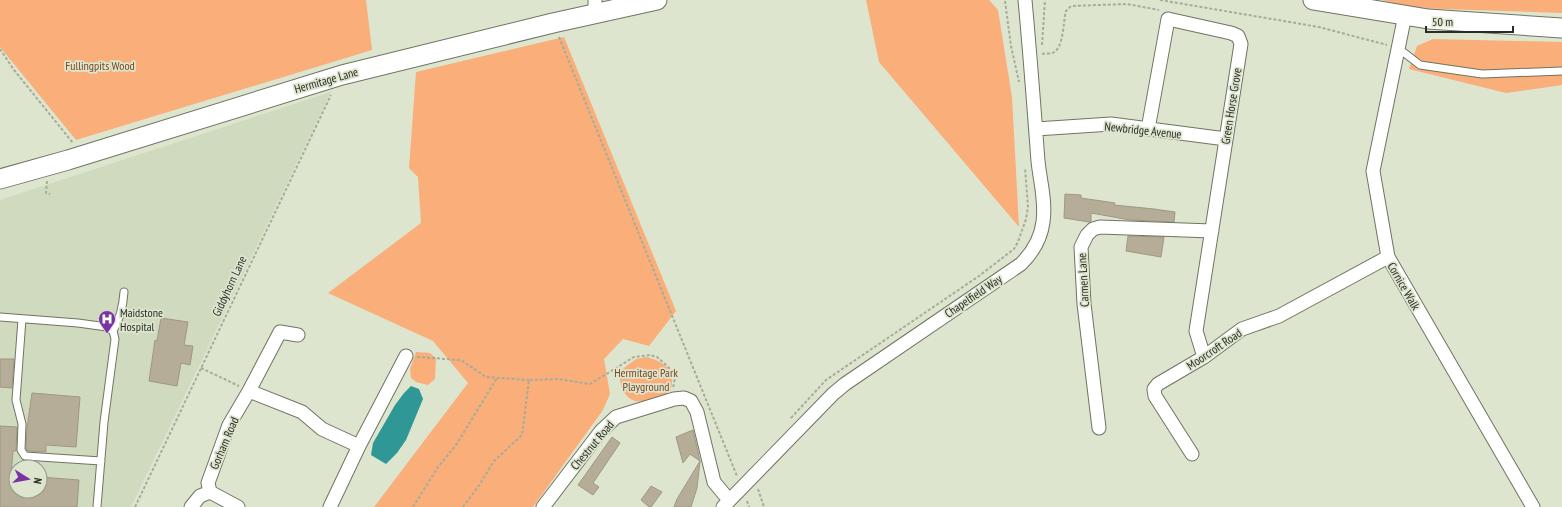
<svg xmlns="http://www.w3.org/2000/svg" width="1562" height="507" font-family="'PT Sans Narrow',sans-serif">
  <rect width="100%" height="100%" fill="#dde5cf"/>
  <!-- built -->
  <path fill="#d0dabe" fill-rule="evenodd" d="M331,92L131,507H0V200ZM16,467H40V491H16Z"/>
  <!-- green -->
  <path fill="#faae7a" d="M0,0H366L372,50L76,140L0,47Z
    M866,0H989L998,10L1012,97L1019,227L879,62Z
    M1382,0H1562V13L1414,8Z
    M564,37L676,311L649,346L623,339L604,359L610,394L603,410L533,507H374L468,383L433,341L328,293L421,223L418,177L409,168L416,72Z
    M1433,39L1562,42V85L1506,93L1409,69L1417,46Z
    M416,352L430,353L436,358L435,379L428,385L416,382L411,378L410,369Z
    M646,357C659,360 672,366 672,382C672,386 670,390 670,395L648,403C643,400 639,402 635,401C622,396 619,383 620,371L636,359Z"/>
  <!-- water -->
  <path fill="#2f9896" d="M411,386L419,389L423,399L406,440L397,453L386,464L371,455L373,443L395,405L404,393Z"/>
  <!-- building -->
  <path fill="#b5ad98" stroke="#9f9782" d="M1065,194L1081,195V198L1115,203L1114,205L1154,209L1175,212L1174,222L1130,220L1091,213V221L1089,222L1064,218Z
    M1128,236L1164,237L1161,257L1126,251Z
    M161,318L188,322L184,345L193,346L190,365L181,363L177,386L149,381L155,340L157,341Z
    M0,359H14L12,388L0,387Z
    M32,393L80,397L76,447L46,445V452L28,451L26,449L27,428Z
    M0,426L17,427L16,451H13L11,475H16V491H40V477L79,480L77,507H0Z
    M693,430L700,461L690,454L683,463L676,437Z
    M612,437L620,443L593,483L599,487L593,495L578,485Z
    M700,461L697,488L691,507H674L677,499Z
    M651,486L662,492L651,507H649L641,500Z"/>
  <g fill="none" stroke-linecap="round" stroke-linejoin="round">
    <defs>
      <path id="lane" d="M1398,48L1420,65L1482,74L1562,71
        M0,317L78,323L107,327L113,331L115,339L104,422L97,507
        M22,319L16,400L22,424L21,450L25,456L101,461
        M113,331C120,319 123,307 124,292"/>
      <path id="street" d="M595,0V14
        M1405,15L1373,171L1388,257L1533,507
        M1036,129L1111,124L1226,139
        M1148,129L1168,19L1231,33L1238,36L1241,44L1196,331L1204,357
        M249,391L280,332L298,335
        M1099,428L1084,304L1081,247L1087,235L1093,229L1100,227L1212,231
        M1192,454L1155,396L1154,389L1158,384L1204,357L1242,329L1279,316L1388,257
        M191,507L200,496L210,492
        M238,507L210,492L208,483L229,425L249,391L302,412L322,429L359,446
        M330,507L359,446L406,356
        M543,507L601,431L616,417L674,399L684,398L691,401L697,412L714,482L729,500
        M723,507L833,394L845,384L1021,264C1032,253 1041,238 1043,222C1046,201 1040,181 1038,161C1034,107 1030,54 1025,0"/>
      <path id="secondary" d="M1313,0L1428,19L1562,28
        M0,179L68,160L342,75L553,23L657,0"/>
    </defs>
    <!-- lane casing -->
    <use href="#lane" stroke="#6e7562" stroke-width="9"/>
    <!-- street casing -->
    <use href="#street" stroke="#6e7562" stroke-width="15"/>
    <!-- secondary casing -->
    <use href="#secondary" stroke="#6e7562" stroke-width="21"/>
    <!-- path -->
    <path stroke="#a6ac9a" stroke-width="2" stroke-dasharray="3 2" stroke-linecap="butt" d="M1160,0L1319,27L1387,45
      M1005,1L1011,46L1019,82
      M559,37L737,476
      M1042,45L1045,0
      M0,49L14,70L73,143
      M1042,54C1045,53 1049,54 1052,53C1064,50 1063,21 1066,11L1071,6L1127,4L1159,10
      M47,181L46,193L50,194
      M417,357L461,360L486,377L529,380
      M201,368L239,386
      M661,375L671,370
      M791,418L826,380L979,276L1014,249L1018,242L1026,219L1028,207L1025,168
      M758,489L764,507
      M747,501L749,507
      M135,507L331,95
      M413,507L438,467L456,445L497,378
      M463,507L478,487L494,461L522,435L529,380L558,379L590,384L634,357L650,355L657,357L664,363L671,370L675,378L673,388"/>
    <!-- lane -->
    <use href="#lane" stroke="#fff" stroke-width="7"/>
    <!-- street -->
    <use href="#street" stroke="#fff" stroke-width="13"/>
    <!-- secondary -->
    <use href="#secondary" stroke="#fff" stroke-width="19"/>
  </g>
  <!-- icons -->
  <defs>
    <symbol id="hospital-pin" viewBox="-11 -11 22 30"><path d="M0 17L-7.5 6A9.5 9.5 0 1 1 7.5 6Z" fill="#7b32a4" stroke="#dde5cf"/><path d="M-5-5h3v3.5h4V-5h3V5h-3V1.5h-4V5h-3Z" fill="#fff"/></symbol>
  </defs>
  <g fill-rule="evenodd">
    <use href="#hospital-pin" x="97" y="309" width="20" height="27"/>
  </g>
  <g text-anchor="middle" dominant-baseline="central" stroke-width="3.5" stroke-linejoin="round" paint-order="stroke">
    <!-- park labels -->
    <g font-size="12" fill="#7b4721" stroke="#dde5cf">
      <text x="100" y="65">Fullingpits Wood</text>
      <text x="646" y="372">Hermitage Park<tspan x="646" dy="14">Playground</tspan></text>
    </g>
    <!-- street labels -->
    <g font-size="12" fill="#2a2d25" stroke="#dde5cf">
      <text transform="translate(326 80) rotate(-16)">Hermitage Lane</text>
      <text transform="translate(1231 106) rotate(-81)">Green Horse Grove</text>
      <text transform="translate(1143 130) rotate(6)">Newbridge Avenue</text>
      <text transform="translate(1083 280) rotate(-93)">Carmen Lane</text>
      <text transform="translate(229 286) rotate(-65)">Giddyhorn Lane</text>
      <text transform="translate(1404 286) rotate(60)">Cornice Walk</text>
      <text transform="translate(973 296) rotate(-34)">Chapelfield Way</text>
      <text transform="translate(1214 349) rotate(-34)">Moorcroft Road</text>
      <text transform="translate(224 443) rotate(-67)">Gorham Road</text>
      <text transform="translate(592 445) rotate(-50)">Chestnut Road</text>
    </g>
    <!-- poi labels -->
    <g font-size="12" fill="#2a2d25" stroke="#dde5cf" text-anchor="start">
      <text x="120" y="312">Maidstone<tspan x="120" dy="14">Hospital</tspan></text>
    </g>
  </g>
  <!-- north arrow -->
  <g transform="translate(28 479) rotate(101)"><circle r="19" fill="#dde5cf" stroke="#959b8b"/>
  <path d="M0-3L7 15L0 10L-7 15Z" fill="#7b32a4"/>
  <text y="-6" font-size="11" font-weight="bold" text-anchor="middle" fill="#2a2d25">N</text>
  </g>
  <!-- scale -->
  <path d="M1426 26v6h87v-6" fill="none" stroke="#2a2d25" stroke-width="2"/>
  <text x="1432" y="26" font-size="12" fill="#2a2d25" stroke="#dde5cf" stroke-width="3" paint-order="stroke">50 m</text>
</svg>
